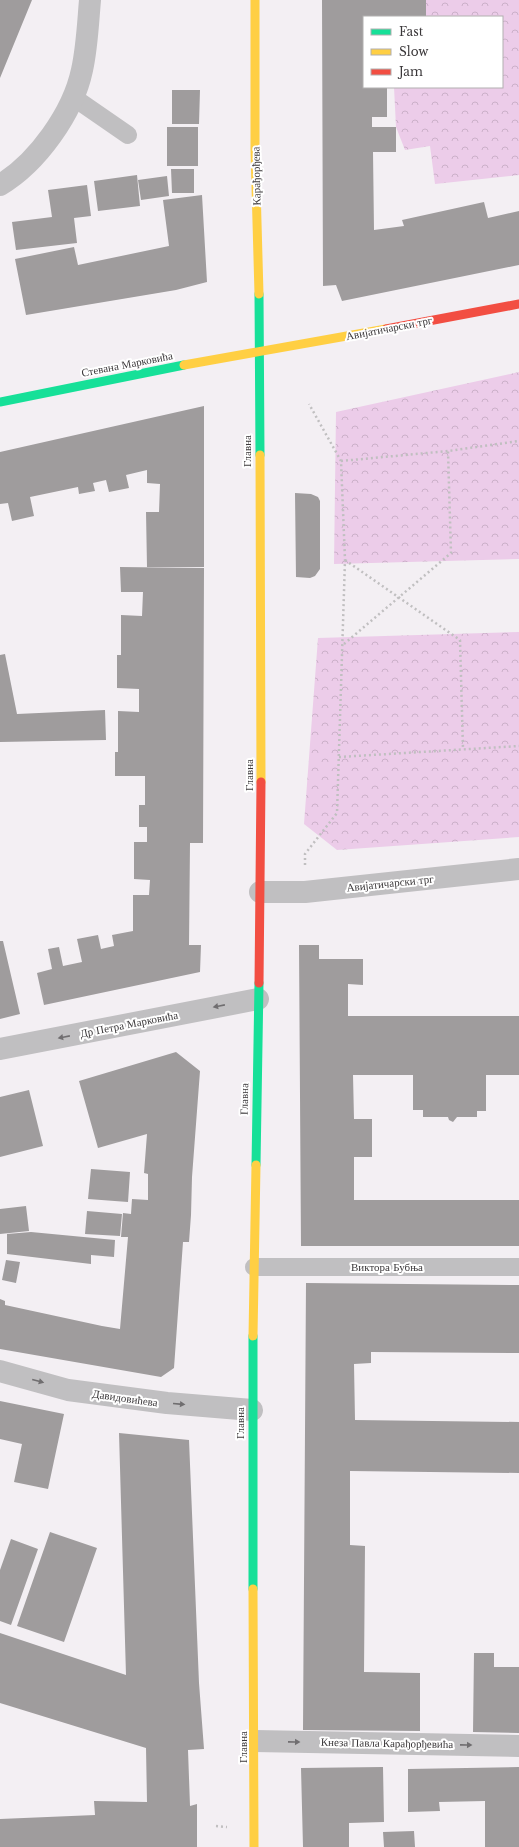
<svg xmlns="http://www.w3.org/2000/svg" width="519" height="1847" font-family="'Libre Baskerville',serif">
  <defs>
    <pattern id="park-crowns" width="20" height="18" patternUnits="userSpaceOnUse"><rect width="20" height="18" fill="#eccce9"/><path d="M2 6a3 3 0 1 1 6 0M12 15a3 3 0 1 1 6 0" fill="none" stroke="#cbb0c9"/></pattern>
  </defs>
  <rect width="100%" height="100%" fill="#f3eff3"/>
  <!-- park -->
  <path fill="url(#park-crowns)" d="M426,0H519V175L435,184L430,146L405,150L396,127L394,87H502V17H426Z
    M519,372V559L334,564L336,412Z
    M519,632V837L337,850L304,824L318,638Z"/>
  <!-- building -->
  <path fill="#9f9c9d" d="M0,0H32L0,78Z
    M322,0H426V17H364V87H387V117H372V127H396V152H373L374,230L404,226L402,220L484,202L488,218L519,211V265L342,301L336,285L323,286Z
    M172,90H200L199,124H172Z
    M167,127H198V166H167Z
    M171,169H194V193H172Z
    M137,175L140,206L98,211L94,181Z
    M167,176L169,196L141,200L138,180Z
    M87,185L91,216L74,218L77,243L16,250L12,222L52,217L48,190Z
    M202,195L207,282L176,290L26,315L15,259L74,247L78,265L169,246L163,200Z
    M204,406V567H147L146,512H159L160,484L147,483V470L126,475L129,488L109,492L106,480L93,483L95,491L79,494L78,487L30,497L34,516L12,521L8,503L0,504V452Z
    M295,493L311,494L318,497L320,501V569L315,576L310,578L296,577Z
    M120,567L204,568L203,843H190L189,945H201L200,972L44,1005L37,973L52,969L48,949L59,947L63,966L82,962L77,939L98,935L101,949L114,946L112,935L133,931V895H149L150,880L134,879V842H147V827H139V805H145V776H115V752H118V711L139,712V689L117,688V655H168H121V615L142,616L143,592H121Z
    M5,654L17,714L105,710L106,740L0,742V655Z
    M0,941H3L20,1014L0,1019Z
    M299,945H319V959H363V985L348,984V1016H519V1075H486V1111H477V1117H457L453,1122L449,1120L448,1117H423V1110H413V1075H353L354,1119H372V1157H354V1200H519V1246H301Z
    M176,1052L200,1071L192,1177L191,1215L189,1242H183L174,1368L161,1377L0,1349V1299L5,1301V1305L102,1326L120,1329L128,1237H121L123,1213L131,1214L132,1199L148,1200V1174L144,1173L147,1134L98,1148L79,1081Z
    M29,1090L43,1146L0,1157V1097Z
    M91,1169L130,1172L128,1202L88,1199Z
    M26,1206L29,1231L0,1234V1209Z
    M87,1211L122,1214L120,1236L85,1234Z
    M31,1232L115,1240L114,1257L91,1255V1264L7,1254V1234Z
    M6,1260L20,1262L16,1283L2,1280Z
    M306,1283L519,1285V1353L371,1352V1363L354,1364L355,1420L519,1422V1473L350,1471V1545L365,1546L364,1672L420,1673V1731L303,1730Z
    M0,1401L64,1414L48,1489L14,1482L22,1444L0,1439Z
    M119,1433L189,1440L199,1683L204,1749L188,1750L190,1806L197,1804V1847H0V1819L95,1815L94,1801L147,1802L146,1748L0,1703V1633L126,1675Z
    M50,1532L97,1548L64,1642L17,1626Z
    M11,1539L38,1549L11,1625L0,1621V1570Z
    M474,1653H494V1667H519V1733L473,1732Z
    M383,1767L384,1822L349,1823V1847H303L301,1768Z
    M519,1767V1847H485V1801L439,1802L440,1811L408,1812V1769Z
    M414,1831L415,1847H384L383,1832Z"/>
  <g fill="none" stroke-linecap="round" stroke-linejoin="round">
    <!-- path -->
    <path stroke="#c0bfc0" stroke-width="2.5" stroke-dasharray="2 3" stroke-linecap="butt" d="M341,461L448,451
      M345,560L460,640L463,749
      M344,644L451,553L448,451L519,441
      M339,757L519,746
      M305,865V854L337,813L345,560L341,461L309,404
      M216,1826L227,1827"/>
    <!-- lane -->
    <path stroke="#c0bfc1" stroke-width="18" d="M73,97L128,135
      M254,1267H519"/>
    <!-- street -->
    <path stroke="#c0bfc1" stroke-width="22" d="M0,185C37,163 73,113 82,70C87,48 88,23 90,0
      M260,892H305L519,869
      M0,1049L258,999
      M0,1371L68,1390L167,1403L252,1410
      M255,1741L519,1746"/>
    <!-- fast -->
    <path stroke="#16e098" stroke-width="9" d="M259,294L260,455
      M0,402L184,365
      M256,1165L259,983
      M253,1589V1336"/>
    <!-- slow -->
    <path stroke="#ffcf43" stroke-width="9" d="M255,0V150L259,294
      M184,365L386,329
      M260,455L261,782
      M253,1336L256,1165
      M253,1589L254,1847"/>
    <!-- jam -->
    <path stroke="#f24e42" stroke-width="9" d="M386,329L519,304
      M259,983L261,782"/>
  </g>
  <!-- one-way arrows -->
  <defs><path id="oneway-solid" d="M-6-.8H1V-3.2L6.5 0L1 3.2V.8H-6Z"/></defs>
  <g fill="#706e70">
    <use href="#oneway-solid" transform="translate(219 1006) rotate(169)"/>
    <use href="#oneway-solid" transform="translate(64 1037) rotate(169)"/>
    <use href="#oneway-solid" transform="translate(38 1381) rotate(15)"/>
    <use href="#oneway-solid" transform="translate(179 1404) rotate(5)"/>
    <use href="#oneway-solid" transform="translate(294 1742) rotate(1)"/>
    <use href="#oneway-solid" transform="translate(466 1745) rotate(1)"/>
  </g>
  <g text-anchor="middle" dominant-baseline="central" stroke-width="4" stroke-linejoin="round" paint-order="stroke">
    <!-- street labels -->
    <g font-size="11" fill="#3b383a" stroke="#fff">
      <text transform="translate(256 176) rotate(-91)">Карађорђева</text>
      <text transform="translate(389 328) rotate(-11)">Авијатичарски трг</text>
      <text transform="translate(127 364) rotate(-11)">Стевана Марковића</text>
      <text transform="translate(247 451) rotate(-90)">Главна</text>
      <text transform="translate(249 775) rotate(-90)">Главна</text>
      <text transform="translate(390 883) rotate(-6)">Авијатичарски трг</text>
      <text transform="translate(129 1024) rotate(-11)">Др Петра Марковића</text>
      <text transform="translate(244 1099) rotate(-89)">Главна</text>
      <text x="387" y="1267">Виктора Бубња</text>
      <text transform="translate(125 1398) rotate(8)">Давидовићева</text>
      <text transform="translate(240 1423) rotate(-90)">Главна</text>
      <text transform="translate(387 1743) rotate(1)">Кнеза Павла Карађорђевића</text>
      <text transform="translate(243 1747) rotate(-90)">Главна</text>
    </g>
  </g>
  <!-- legend -->
  <rect x="363" y="16" width="140" height="72" fill="#ffffff" stroke="#b1afb0"/>
  <rect x="371" y="29" width="20" height="6" fill="#16e098" stroke="#b1afb0"/>
  <text x="399" y="36" font-size="12" fill="#3b383a">Fast</text>
  <rect x="371" y="49" width="20" height="6" fill="#ffcf43" stroke="#b1afb0"/>
  <text x="399" y="56" font-size="12" fill="#3b383a">Slow</text>
  <rect x="371" y="69" width="20" height="6" fill="#f24e42" stroke="#b1afb0"/>
  <text x="399" y="76" font-size="12" fill="#3b383a">Jam</text>
</svg>
